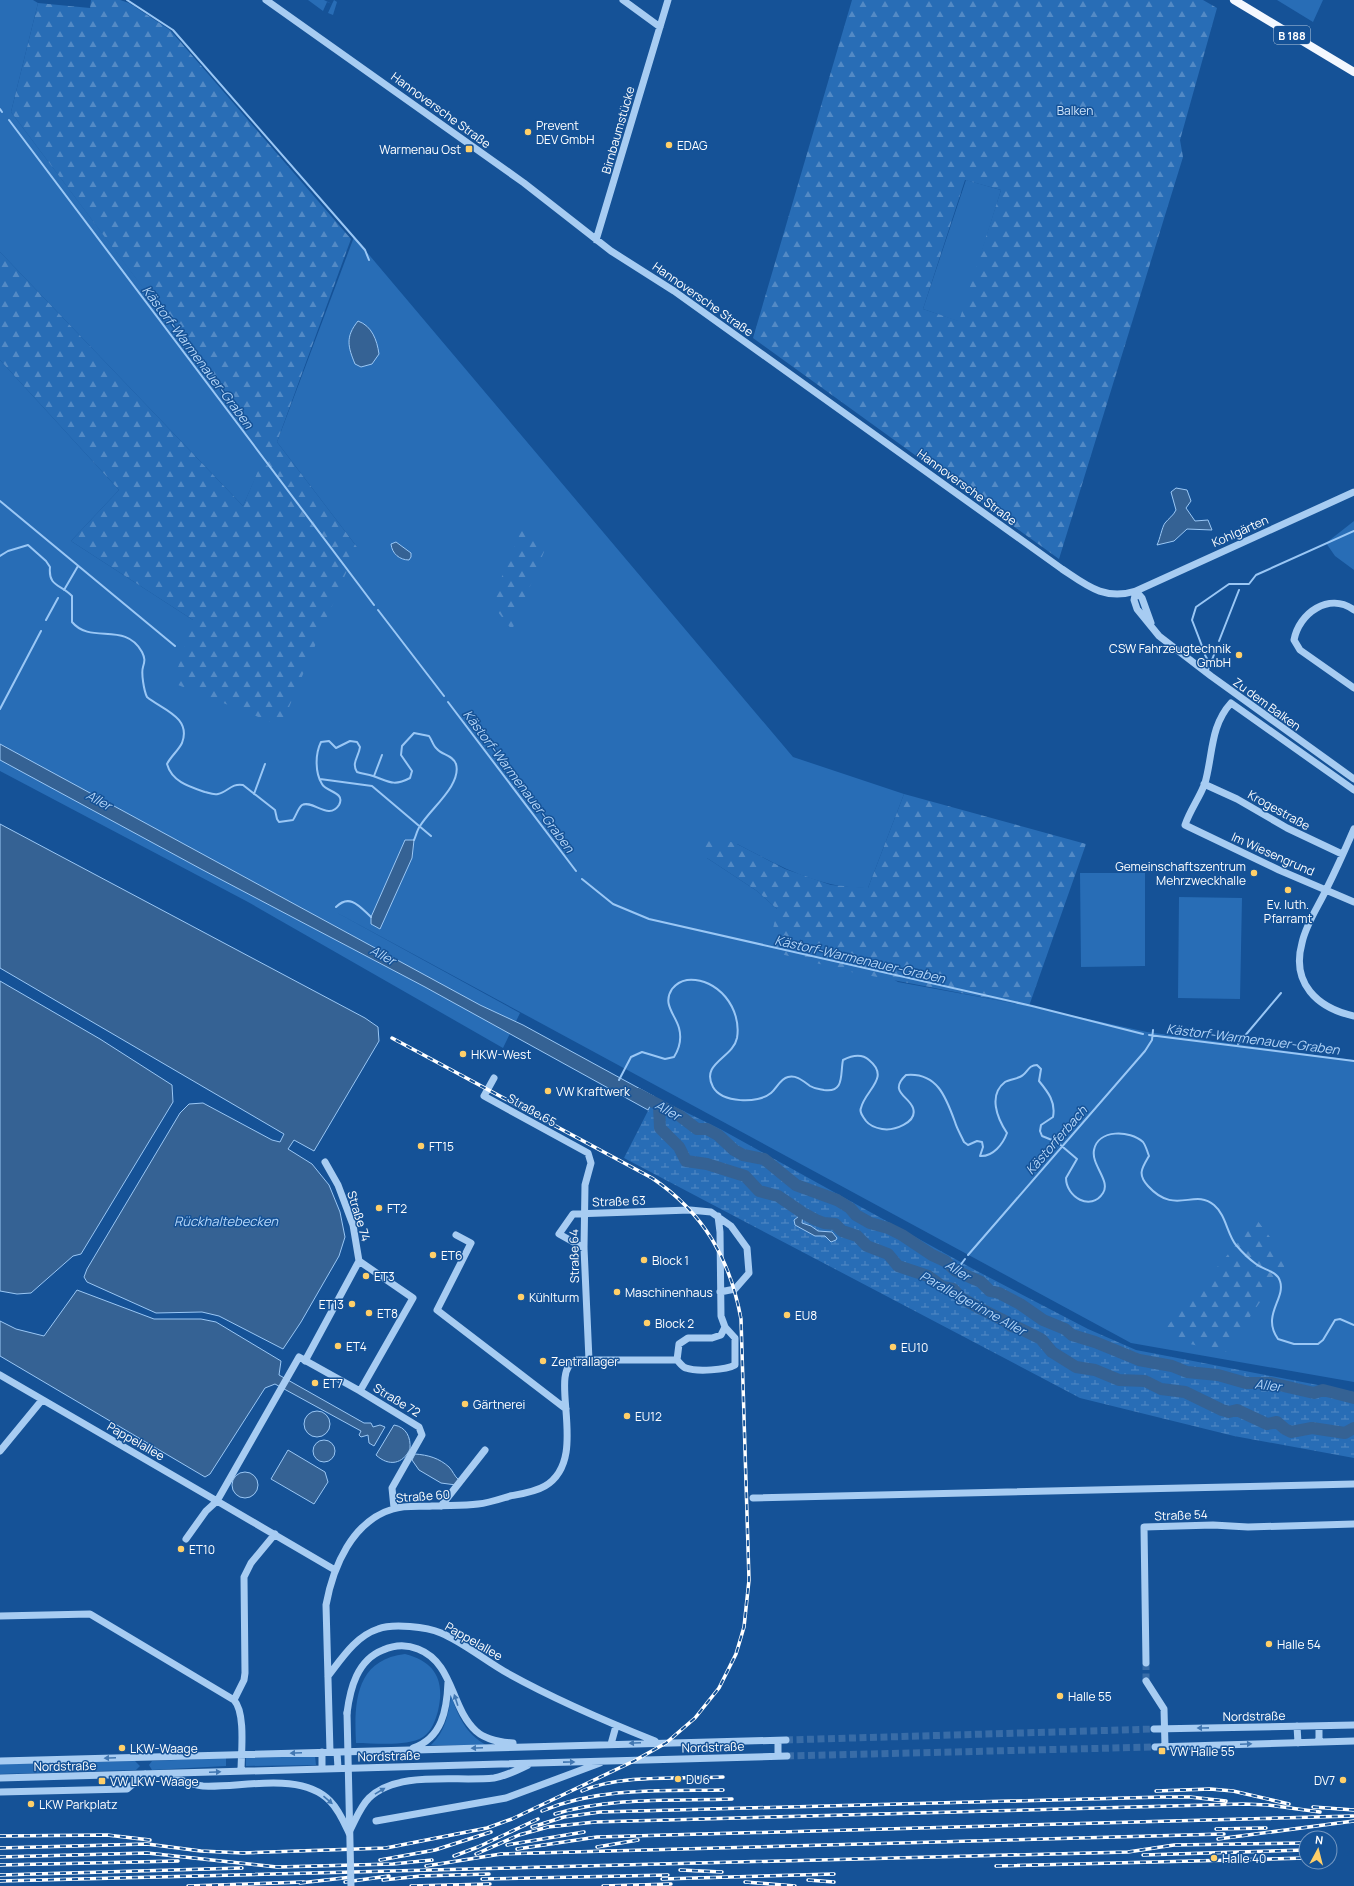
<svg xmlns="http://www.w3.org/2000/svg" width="1354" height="1886" font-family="Manrope,sans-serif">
  <defs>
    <pattern id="forest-firs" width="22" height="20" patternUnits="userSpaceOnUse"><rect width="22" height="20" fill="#286db6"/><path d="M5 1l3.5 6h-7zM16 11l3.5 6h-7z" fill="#538ac5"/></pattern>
    <pattern id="wetland-marsh" width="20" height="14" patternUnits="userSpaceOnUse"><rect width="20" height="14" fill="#286db6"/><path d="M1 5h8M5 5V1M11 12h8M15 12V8" fill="none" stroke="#538ac5"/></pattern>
  </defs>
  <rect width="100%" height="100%" fill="#155297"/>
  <!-- green -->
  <path fill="#286db6" d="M0,0H33L38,3L11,112L267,452L243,506L0,252Z
    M308,0H324L332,4L334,0L337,2L333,15L328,13L332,4L327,2L323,11Z
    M1277,0H1323L1313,22Z
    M966,180L1001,190L960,322L923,309Z
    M354,237L793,757L904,794L868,888C820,889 779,866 737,844L707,858L757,891L777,909L898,982L1029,1006L1147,1032L1354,1060V1382L1131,1343L332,910L520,1013L503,1048L248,902L0,771V360L119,490L71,541L193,620L357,547L277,442Z
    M1354,521V570L1335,556L1326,543Z
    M1080,873H1145V966L1081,967Z
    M1179,897L1242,898L1240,999L1178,998Z
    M405,1654C436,1662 445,1681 438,1711C435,1721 432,1731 423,1737C407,1747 375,1743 356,1743C354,1703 355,1660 405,1654Z
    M451,1695C458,1716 466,1734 486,1745H431C445,1732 449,1713 451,1695Z
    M315,1756L316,1765L246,1766V1758Z
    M226,1758V1766L152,1770L149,1765L152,1761Z
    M135,1761L140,1766L136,1770L0,1774V1764Z"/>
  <!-- forest -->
  <path fill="url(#forest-firs)" fill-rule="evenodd" d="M91,0H120L129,3L170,30L351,239L277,442L357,547L281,726L173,683L193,620L71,541L119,490L0,360V252L243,506L266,452L11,112L38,3L90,8Z
    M852,0H1203L1217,8L1180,140L1183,157L1059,559L753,338ZM965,180L1001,190L959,321L923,309Z
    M522,528L546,547L512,630L491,603Z
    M904,794L1086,844L1029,1006L851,972L777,953L772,934L777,909L757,891L707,858L703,849L706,841L719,838L737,844L785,869L831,885L868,888Z
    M1257,1220L1288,1261L1226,1352L1172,1340L1164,1330Z"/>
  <!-- wetland -->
  <path fill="url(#wetland-marsh)" d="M655,1097L722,1130L975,1270L1088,1329L1136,1350L1354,1392V1458L1234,1436L1080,1398L624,1158Z"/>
  <!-- water -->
  <path fill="#356294" stroke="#9ac7f5" d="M358,321C372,326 377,340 379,354L372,364L361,367L355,364C348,347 345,337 358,321Z
    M1176,488L1187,490L1191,501L1186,508L1195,521L1208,520L1212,530L1187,529L1174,541L1157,545C1160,539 1162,527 1165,523C1169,518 1173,516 1176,510L1171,492Z
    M396,542L411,553V557L409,560C400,560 392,554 391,544Z
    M0,744L480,1005L523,1025L655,1097L648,1110L425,987L201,869L0,760Z
    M0,824L365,1018L378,1027L379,1041L314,1151L294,1140L288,1149L312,1164L329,1185L340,1212L345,1237L339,1256L301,1322L283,1349L219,1316L202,1312L156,1313L87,1282L84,1277L87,1269L180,1113L189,1104L203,1103L272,1140L280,1142L284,1134L0,968Z
    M405,840H414L412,858L380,929L371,924V917Z
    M0,981L100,1039L172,1085L173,1102L81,1254L73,1256L31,1293L17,1294L0,1291Z
    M803,1213L802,1223L811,1226L818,1231L832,1232L837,1238L836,1240L831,1242L825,1236H815L795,1225L794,1220Z
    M77,1290L154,1319H201L216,1322L281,1361L279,1375L364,1423H371L373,1427L380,1425L385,1427L374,1446L369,1443L368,1435L361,1437L359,1435L361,1431L275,1384L265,1388L210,1474L205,1477L0,1356V1321L16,1329L44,1336Z
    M304 1424a13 13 0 1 1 26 0a13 13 0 1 1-26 0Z
    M394,1425C406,1427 411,1437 410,1449C403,1464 389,1467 376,1455Z
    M313 1451a11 11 0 1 1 22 0a11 11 0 1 1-22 0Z
    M288,1450L325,1472L328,1482L314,1504L271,1479Z
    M415,1454C428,1455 439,1458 449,1467C453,1471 454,1476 459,1480L456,1485L441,1483L419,1470L412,1460Z
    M232 1485a13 13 0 1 1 26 0a13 13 0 1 1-26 0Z"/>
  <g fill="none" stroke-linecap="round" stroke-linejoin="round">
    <!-- stream -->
    <path stroke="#9ac7f5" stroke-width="2" d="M127,0L173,30L365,250L369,260
      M0,109L2,112
      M9,120L374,605
      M0,501L175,646
      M0,556L8,551L28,545L46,561L50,567C48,587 61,584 72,596V622C91,645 125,621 142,652C145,658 145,661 143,667C141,673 144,691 147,697C161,709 192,717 182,743C178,751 171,756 167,764C172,782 190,787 205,792C209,793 213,795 218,794C228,792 231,783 243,785L275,810L277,819L279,822L293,820C296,816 298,808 302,805C312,799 329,821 339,805C346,792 326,792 322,784C315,773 315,754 321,742L329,741L336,748L350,741L357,742L360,747C359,756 351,763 357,772C362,774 367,774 373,776C388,781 393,787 410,778L412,771L401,755L402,746L414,733L429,736C432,740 433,746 437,749C442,755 453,755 456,764C462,785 430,809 420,826C417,830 416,836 414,840
      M64,590L78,566
      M378,610L444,696
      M46,620L58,598
      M1219,641L1239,590
      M1202,646L1192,620L1196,607L1229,584H1249L1256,575L1354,531
      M1205,655L1210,664
      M1208,670L1217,647
      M448,702L576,871
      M0,709L41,631
      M374,776L382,755
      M320,779L372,786L431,836
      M254,794L265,764
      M582,879L613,904L649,919L1032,1006L1143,1034
      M336,907C350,893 360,907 371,917
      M1149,1035L1354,1061
      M1238,1044L1281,993
      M619,1080L631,1057L642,1052L665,1059L674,1057C679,1049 682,1039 679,1028C675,1014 662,1004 672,989C676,984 681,981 687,980C718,977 742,1009 737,1038C733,1058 700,1063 713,1087C722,1103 758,1104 771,1093C777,1088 780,1079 788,1077C797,1075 803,1081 810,1086C815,1089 818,1089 824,1090C845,1093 840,1074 843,1060C851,1056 861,1053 869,1060C891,1078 865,1090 861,1108C859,1112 863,1117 866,1121C870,1126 876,1128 882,1129C893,1131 918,1123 913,1108C909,1096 888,1092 906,1075C937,1072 946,1097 955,1122C957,1129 961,1135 964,1142L968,1145L977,1141L982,1142L983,1147L980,1156C993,1157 1003,1144 1007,1133C997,1118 988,1095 1005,1082C1010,1079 1019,1079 1023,1075C1028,1071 1029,1065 1037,1065L1041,1069L1039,1081C1048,1092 1056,1102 1053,1117L1041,1125L1040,1131L1042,1136L1057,1142L1077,1159L1066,1178C1066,1197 1091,1212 1103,1193C1111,1181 1091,1165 1094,1150C1098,1129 1130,1130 1143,1142C1146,1146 1147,1151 1149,1156C1142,1168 1137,1174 1148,1186C1175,1216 1194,1188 1214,1205C1226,1215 1227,1234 1236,1245C1242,1252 1249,1259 1256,1264C1264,1270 1277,1271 1280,1281C1286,1299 1261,1315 1278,1339L1294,1344H1318L1323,1340L1335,1320L1340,1319L1354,1325
      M968,1255L1145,1051L1152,1040L1153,1030
      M956,1271L965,1259"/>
    <!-- river -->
    <path stroke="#356294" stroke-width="12" d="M638,1094L680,1116L697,1129H707L718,1135L734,1150L743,1155L764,1159L796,1185L837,1200L850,1208L856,1215L870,1223L888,1228L902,1235L932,1255L945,1261L956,1271L981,1282L990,1291L999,1293L1020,1304L1043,1320L1065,1329L1072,1335L1095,1342L1139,1360L1172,1366L1187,1372L1218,1375L1246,1383H1271L1314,1393L1323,1390L1354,1398
      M659,1106L660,1128L679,1147L686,1161L707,1164L745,1176L759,1191L778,1196L803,1213L816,1220L824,1223L835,1224L842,1231L857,1236L867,1246L888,1254L898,1266L928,1276L943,1287L953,1289L961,1298L981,1309L1005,1321L1011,1326L1019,1328L1041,1339L1052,1352L1076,1367L1095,1370L1119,1380L1145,1381L1161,1389L1185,1392L1222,1410L1229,1412L1237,1410L1267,1424L1277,1422L1285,1429L1291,1432L1312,1428L1345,1433L1354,1428"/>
    <!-- minor-tunnel -->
    <path stroke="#386ca7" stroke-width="7" stroke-dasharray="7 3.5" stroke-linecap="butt" d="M1146,1663V1681
      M786,1740L1154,1729
      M787,1756L1155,1747"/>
    <!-- minor -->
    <path stroke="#a7ccf2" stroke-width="7" d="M266,0L524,183L611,251L674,291L1062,569C1086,585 1104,601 1136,591L1354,492
      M623,0L660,27
      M596,240L668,0
      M1136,591L1134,600L1137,609L1159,636L1211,676L1354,779
      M1136,591L1142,598L1151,623
      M1354,610C1329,592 1299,613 1294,640L1300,650L1354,688
      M1204,784L1237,799L1287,828L1342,854
      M1354,790L1231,703C1210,726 1213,755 1205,783C1200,797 1190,810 1185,825L1279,870L1354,902
      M1354,829C1345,850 1336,870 1326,890C1318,907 1306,924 1302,943C1291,983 1317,1008 1354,1016
      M494,1078L484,1096L588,1153L591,1163L585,1185L584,1248L589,1360
      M456,1235L471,1243L437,1310L566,1409
      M584,1248L559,1234L573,1214L690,1210L711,1212L731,1226L747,1248L749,1273L735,1289L720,1292
      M359,1261L413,1298L360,1391
      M677,1360L679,1344L688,1338H712L721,1335L725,1327
      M305,1361L359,1261L353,1225L338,1185L325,1162
      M0,1375L217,1501L206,1511L186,1539
      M0,1451L42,1400
      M753,1498L1354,1484
      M441,1506L485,1450
      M335,1570L217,1501L299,1357L360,1391L419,1427L422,1435L392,1488L394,1508
      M0,1616L90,1614L234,1700C246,1713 241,1754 241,1771
      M1146,1663L1144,1527L1213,1525L1248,1527L1354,1524
      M328,1676C342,1658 356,1636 378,1629C393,1623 427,1627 441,1633C463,1642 487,1662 509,1674C556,1700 605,1721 655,1741
      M1146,1681L1164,1709L1165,1746
      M234,1700L244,1680L245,1673L244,1577L251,1563L275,1534
      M347,1713C350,1689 357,1660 383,1650C394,1645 406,1644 418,1649C454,1663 450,1707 476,1731C486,1740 500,1742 513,1743
      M1297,1726L1298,1743
      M1319,1726V1742
      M1154,1729L1354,1725
      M778,1741V1756
      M611,1744L616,1726
      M1155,1747L1354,1741
      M413,1748C442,1738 447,1710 448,1682
      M322,1752V1769
      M330,1752L326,1605C333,1567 352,1521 393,1509C405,1505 420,1507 432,1506C447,1505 463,1506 478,1504C489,1503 500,1499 510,1496C521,1494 535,1492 545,1486C592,1458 545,1372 576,1360H677C680,1363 682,1367 686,1368C697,1372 726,1370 735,1365V1338L725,1327L721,1316L720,1232L718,1216
      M337,1752L338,1768
      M0,1761L786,1740
      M168,1775C179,1779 192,1785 203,1786C241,1788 301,1771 330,1801C339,1810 344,1822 349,1833
      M0,1778L787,1756
      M0,1792L127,1789L145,1774
      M376,1821L506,1798L600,1763
      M349,1832C355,1821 360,1807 369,1798C398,1770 456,1782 494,1778C505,1776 518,1770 528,1765"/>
    <!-- major -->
    <path stroke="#f3f8ff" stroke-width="8" d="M1234,0L1354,72"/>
    <defs>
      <path id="rail" d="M582,1791C621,1774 681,1779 723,1777
        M1156,1791L1210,1789L1233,1791L1289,1804
        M1313,1807L1354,1810
        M542,1811C599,1787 662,1791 723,1790
        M555,1814C612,1797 673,1801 732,1799
        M532,1827L564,1817L600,1812L1162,1797H1190L1226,1801
        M1216,1829L1266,1828
        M0,1836L107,1835L150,1840
        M1218,1839L1354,1821
        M507,1845L584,1832
        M597,1847L638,1840
        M0,1848L147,1844L201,1851L243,1853L386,1848L487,1828L512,1819L634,1761L666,1743L695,1718L719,1688L736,1654L744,1627L749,1580L741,1319C730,1259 704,1213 652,1178L392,1038
        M517,1849L597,1837L1353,1816
        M476,1854L519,1835L548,1827L595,1822L1243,1804L1268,1805L1320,1812
        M1143,1855L1306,1850
        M454,1856L478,1847L538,1819
        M0,1857L147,1853L277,1867L393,1864L432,1860
        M380,1860L435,1850L491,1832
        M0,1865L178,1861
        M426,1866L501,1854L1224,1834
        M996,1866L1306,1858
        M680,1870L722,1872
        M0,1875L242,1868
        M482,1879L668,1875
        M662,1879L834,1874
        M383,1880L421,1876L489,1874
        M808,1880L834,1882
        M0,1881L1128,1852L1174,1845L1306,1843
        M345,1882L389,1876
        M745,1882L795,1886
        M300,1883L352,1877
        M188,1886L304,1882
        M411,1886L490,1884
        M603,1886L671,1884"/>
    </defs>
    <!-- rail casing -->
    <use href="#rail" stroke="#fff" stroke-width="3.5"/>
    <!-- rail -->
    <use href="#rail" stroke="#155297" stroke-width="2" stroke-dasharray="6" stroke-linecap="butt"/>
    <!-- minor-bridge -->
    <path stroke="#a7ccf2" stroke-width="7" d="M347,1713L351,1886"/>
  </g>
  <!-- one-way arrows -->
  <defs><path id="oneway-solid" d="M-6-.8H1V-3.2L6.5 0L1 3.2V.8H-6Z"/></defs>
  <g fill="#4177b2">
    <use href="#oneway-solid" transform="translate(456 1700) rotate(-108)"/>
    <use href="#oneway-solid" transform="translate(1203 1728) rotate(179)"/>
    <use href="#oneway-solid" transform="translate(635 1743) rotate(178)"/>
    <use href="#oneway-solid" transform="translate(1246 1744) rotate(-2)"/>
    <use href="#oneway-solid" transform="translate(477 1748) rotate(178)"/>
    <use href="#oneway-solid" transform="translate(296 1753) rotate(178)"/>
    <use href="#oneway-solid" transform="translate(110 1758) rotate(178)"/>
    <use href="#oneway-solid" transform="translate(569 1762) rotate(-1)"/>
    <use href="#oneway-solid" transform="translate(215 1772) rotate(-2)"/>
    <use href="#oneway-solid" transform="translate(380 1791) rotate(-31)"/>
    <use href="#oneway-solid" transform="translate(328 1800) rotate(41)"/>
  </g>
  <!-- markers -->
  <g fill="#ffcf69" stroke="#155297" stroke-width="1.5">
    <circle cx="528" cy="132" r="4"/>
    <circle cx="669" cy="145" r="4"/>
    <rect x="465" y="145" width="8" height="8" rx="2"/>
    <circle cx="1239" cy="655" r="4"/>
    <circle cx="1254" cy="873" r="4"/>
    <circle cx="1288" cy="890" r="4"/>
    <circle cx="463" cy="1054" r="4"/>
    <circle cx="548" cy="1091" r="4"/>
    <circle cx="421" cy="1146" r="4"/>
    <circle cx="379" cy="1208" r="4"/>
    <circle cx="433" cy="1255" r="4"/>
    <circle cx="644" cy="1260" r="4"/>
    <circle cx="366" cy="1276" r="4"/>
    <circle cx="617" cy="1292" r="4"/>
    <circle cx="521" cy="1297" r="4"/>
    <circle cx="352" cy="1304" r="4"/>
    <circle cx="369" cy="1313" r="4"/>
    <circle cx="787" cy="1315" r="4"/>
    <circle cx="647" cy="1323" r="4"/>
    <circle cx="338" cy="1346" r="4"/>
    <circle cx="893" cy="1347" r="4"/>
    <circle cx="543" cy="1361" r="4"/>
    <circle cx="315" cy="1383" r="4"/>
    <circle cx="465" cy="1404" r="4"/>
    <circle cx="627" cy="1416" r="4"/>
    <circle cx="181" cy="1549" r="4"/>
    <circle cx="1269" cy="1644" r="4"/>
    <circle cx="1060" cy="1696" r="4"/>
    <circle cx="122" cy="1748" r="4"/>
    <rect x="1158" y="1747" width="8" height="8" rx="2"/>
    <circle cx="678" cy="1779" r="4"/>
    <circle cx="1343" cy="1780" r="4"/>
    <rect x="98" y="1777" width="8" height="8" rx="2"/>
    <circle cx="31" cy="1804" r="4"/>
    <circle cx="1214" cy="1858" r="4"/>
  </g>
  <g text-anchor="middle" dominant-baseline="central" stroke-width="3" stroke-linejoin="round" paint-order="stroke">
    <!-- shield labels -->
    <rect fill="#155297" stroke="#b9cbe0" stroke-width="1" x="1274" y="26" width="36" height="18" rx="3"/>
    <g font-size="11" font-weight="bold" fill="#fff">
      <text x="1292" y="35">B 188</text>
    </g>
    <!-- street labels -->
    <g font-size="12" fill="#fff" stroke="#155297">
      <text transform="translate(441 110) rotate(36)">Hannoversche Straße</text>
      <text transform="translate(618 130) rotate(-74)">Birnbaumstücke</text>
      <text transform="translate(703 299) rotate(35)">Hannoversche Straße</text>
      <text transform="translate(967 487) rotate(36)">Hannoversche Straße</text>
      <text transform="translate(1240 531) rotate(-24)">Kohlgärten</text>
      <text transform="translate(1267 704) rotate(36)">Zu dem Balken</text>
      <text transform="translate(1279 810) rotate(29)">Krogestraße</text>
      <text transform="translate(1273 854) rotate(24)">Im Wiesengrund</text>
      <text transform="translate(532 1110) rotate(29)">Straße 65</text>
      <text transform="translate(619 1201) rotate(-2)">Straße 63</text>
      <text transform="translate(359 1216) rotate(73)">Straße 74</text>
      <text transform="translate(574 1256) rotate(-91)">Straße 64</text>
      <text transform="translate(397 1400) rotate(31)">Straße 72</text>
      <text transform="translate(136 1441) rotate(30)">Pappelallee</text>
      <text transform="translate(423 1496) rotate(-4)">Straße 60</text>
      <text transform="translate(1181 1515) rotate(-2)">Straße 54</text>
      <text transform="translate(474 1641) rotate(30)">Pappelallee</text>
      <text transform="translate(1254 1716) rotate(-1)">Nordstraße</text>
      <text transform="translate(713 1747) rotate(-2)">Nordstraße</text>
      <text transform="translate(389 1756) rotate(-2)">Nordstraße</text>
      <text transform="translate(65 1766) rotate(-1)">Nordstraße</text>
    </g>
    <!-- park labels -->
    <g font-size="12" fill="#cfe5fc" stroke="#155297">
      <text x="1075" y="110">Balken</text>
    </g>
    <!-- poi labels -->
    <g font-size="12" fill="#fff" stroke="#155297" text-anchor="start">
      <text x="536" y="125">Prevent<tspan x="536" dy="14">DEV GmbH</tspan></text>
      <text x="677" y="145">EDAG</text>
      <text x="461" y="149" text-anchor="end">Warmenau Ost</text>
      <text x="1231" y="648" text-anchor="end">CSW Fahrzeugtechnik<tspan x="1231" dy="14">GmbH</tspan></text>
      <text x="1246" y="866" text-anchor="end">Gemeinschaftszentrum<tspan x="1246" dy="14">Mehrzweckhalle</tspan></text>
      <text x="1288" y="904" text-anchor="middle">Ev. luth.<tspan x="1288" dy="14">Pfarramt</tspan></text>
      <text x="471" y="1054">HKW-West</text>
      <text x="556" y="1091">VW Kraftwerk</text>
      <text x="429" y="1146">FT15</text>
      <text x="387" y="1208">FT2</text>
      <text x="441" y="1255">ET6</text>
      <text x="652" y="1260">Block 1</text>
      <text x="374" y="1276">ET3</text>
      <text x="625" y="1292">Maschinenhaus</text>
      <text x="529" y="1297">Kühlturm</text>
      <text x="344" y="1304" text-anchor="end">ET13</text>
      <text x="377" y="1313">ET8</text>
      <text x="795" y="1315">EU8</text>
      <text x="655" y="1323">Block 2</text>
      <text x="346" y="1346">ET4</text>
      <text x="901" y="1347">EU10</text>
      <text x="551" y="1361">Zentrallager</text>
      <text x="323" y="1383">ET7</text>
      <text x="473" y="1404">Gärtnerei</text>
      <text x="635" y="1416">EU12</text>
      <text x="189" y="1549">ET10</text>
      <text x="1277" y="1644">Halle 54</text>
      <text x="1068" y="1696">Halle 55</text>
      <text x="130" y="1748">LKW-Waage</text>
      <text x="1170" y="1751">VW Halle 55</text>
      <text x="686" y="1779">DU6</text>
      <text x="1335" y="1780" text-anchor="end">DV7</text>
      <text x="110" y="1781">VW LKW-Waage</text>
      <text x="39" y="1804">LKW Parkplatz</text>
      <text x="1222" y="1858">Halle 40</text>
    </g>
    <!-- water labels -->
    <g font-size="13" font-style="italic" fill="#b4d6f9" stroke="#155297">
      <text transform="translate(198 357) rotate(53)">Kästorf-Warmenauer-Graben</text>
      <text transform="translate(519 781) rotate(53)">Kästorf-Warmenauer-Graben</text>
      <text transform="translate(99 800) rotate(29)">Aller</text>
      <text transform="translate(383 955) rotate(29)">Aller</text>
      <text transform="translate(860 959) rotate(13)">Kästorf-Warmenauer-Graben</text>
      <text transform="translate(1253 1039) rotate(7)">Kästorf-Warmenauer-Graben</text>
      <text transform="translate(668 1110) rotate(30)">Aller</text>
      <text transform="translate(1056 1140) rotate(-49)">Kästorferbach</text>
      <text x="226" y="1221">Rückhaltebecken</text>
      <text transform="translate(958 1270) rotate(33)">Aller</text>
      <text transform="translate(973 1303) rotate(29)">Parallelgerinne Aller</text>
      <text transform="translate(1268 1385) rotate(7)">Aller</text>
    </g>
  </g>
  <!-- north arrow -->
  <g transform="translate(1318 1850) rotate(7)"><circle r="19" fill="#155297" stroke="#7397c1"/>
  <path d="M0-3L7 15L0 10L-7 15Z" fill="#ffcf69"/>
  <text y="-6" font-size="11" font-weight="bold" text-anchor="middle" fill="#ffffff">N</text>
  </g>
</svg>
